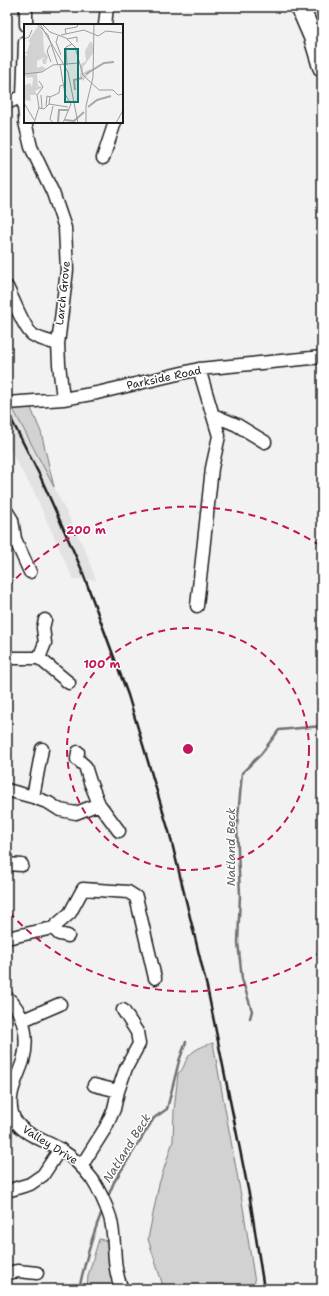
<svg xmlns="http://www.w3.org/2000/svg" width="329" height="1296" font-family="'Shantell Sans',sans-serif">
  <rect width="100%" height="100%" fill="#f2f2f2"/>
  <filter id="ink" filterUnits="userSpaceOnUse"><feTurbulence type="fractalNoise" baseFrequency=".025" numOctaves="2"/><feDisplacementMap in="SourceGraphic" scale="8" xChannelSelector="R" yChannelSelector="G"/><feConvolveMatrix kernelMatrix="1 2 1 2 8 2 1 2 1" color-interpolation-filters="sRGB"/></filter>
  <g filter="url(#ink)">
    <!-- built -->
    <path fill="#e2e2e2" d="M9,407H12L54,487L86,552L96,580L73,579L34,492L7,445V412L11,411Z"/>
    <!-- green -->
    <path fill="#d2d2d2" stroke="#777" d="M30,406L41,432L54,487L12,407Z
      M213,1043L242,1201L256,1289H164L148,1239L159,1184L173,1141L174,1111L178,1073C184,1070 184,1063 188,1057C194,1049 203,1046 213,1043Z
      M99,1239L107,1241L111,1276L116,1289H87L88,1276Z"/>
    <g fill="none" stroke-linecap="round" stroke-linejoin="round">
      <!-- stream -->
      <path stroke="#707070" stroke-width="2.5" d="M250,1018L252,1011L242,979L238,942L240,895L237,827L242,773L261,754L279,730L322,726
        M107,1199L114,1182L154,1118L167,1109L179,1061L186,1042
        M79,1289C85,1262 92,1235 103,1209"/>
      <defs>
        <path id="minor" d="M26,25V7
          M105,25L107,7
          M25,42L23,96L25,118
          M7,103L23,96
          M25,122L31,147L53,193L65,228L67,270L58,344L59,364L63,399
          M103,158L115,122
          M7,287C13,298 24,329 33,335C41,340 49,341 58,344
          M7,403L63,399L97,393L199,369L322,357
          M213,415L237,425L265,442
          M7,512L12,520L15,539L30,572
          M197,606L212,468L219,436L199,369
          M7,658H39L69,683
          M39,658L45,643L43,628L45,620
          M78,752L77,759L85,766L90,782L99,804L119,831
          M7,790L33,797L49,803L60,810L76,813L99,804
          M33,797L42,749
          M7,864L22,865
          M53,928L59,934L68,936
          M7,938L53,928L70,913L83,889L128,892L136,897L155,978
          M7,997C25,1013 29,1039 23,1061C17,1079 7,1094 12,1113C18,1135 45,1139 61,1150C74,1158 83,1167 92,1179C99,1190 106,1205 110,1217C117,1241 111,1266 122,1289
          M23,1020L60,1004
          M94,1085L118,1091
          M82,1165L106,1127L114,1109L118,1091L126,1068L139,1044L137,1032L123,1010
          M7,1191L30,1184L43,1175L60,1149
          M7,1273L18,1271L37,1273"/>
        <path id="highway" d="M300,7L313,37L322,67"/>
      </defs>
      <!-- minor casing -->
      <use href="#minor" stroke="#1c1c1c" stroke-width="15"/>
      <!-- highway casing -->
      <use href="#highway" stroke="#1c1c1c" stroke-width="21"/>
      <!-- minor -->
      <use href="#minor" stroke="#fff" stroke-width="12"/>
      <!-- highway -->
      <use href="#highway" stroke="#fff" stroke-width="18"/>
      <!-- rail -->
      <path stroke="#1c1c1c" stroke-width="2.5" d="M7,411L40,476L81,568L128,695L170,835L207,987L250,1199L264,1289"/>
    </g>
  </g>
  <!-- distance rings -->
  <g fill="none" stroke="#c2185b" stroke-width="2" stroke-dasharray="7 5">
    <circle cx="188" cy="749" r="121"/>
    <path d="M322 951A242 242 0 0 1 8 911M8 587A242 242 0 0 1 322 547"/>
  </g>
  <g text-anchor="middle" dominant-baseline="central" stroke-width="3" stroke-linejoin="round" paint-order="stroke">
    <!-- street labels -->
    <g font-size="11" fill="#1c1c1c" stroke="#fff">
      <text transform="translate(63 293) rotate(-84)">Larch Grove</text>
      <text transform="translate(164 378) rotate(-12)">Parkside Road</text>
      <text transform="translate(50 1145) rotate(32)">Valley Drive</text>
    </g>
    <!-- water labels -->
    <g font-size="12" font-style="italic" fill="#5b5b5b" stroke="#fff">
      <text transform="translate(231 847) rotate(-90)">Natland Beck</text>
      <text transform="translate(127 1148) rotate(-58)">Natland Beck</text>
    </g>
  </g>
  <!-- overview -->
  <g transform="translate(24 24)">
    <rect width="99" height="99" fill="#f2f2f2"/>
    <path d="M14,2L19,8L20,28L24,32L22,40H19L18,35H21L19,34L13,37V44L18,42L22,45L13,50L14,62L19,63L11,67L13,71H6L7,77L0,76L1,61L6,59L8,63L9,55L8,53L3,54L0,50V32L4,31L0,28H3L6,18L4,17ZM66,18H68L70,28L59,43V49L66,45L67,47L59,57L56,54L57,40L62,37L61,27Z" fill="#d2d2d2"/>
    <path fill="none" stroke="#a8a8a8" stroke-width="2" d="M62,50L80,39L90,38M51,66L50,56L58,54M64,83L73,76L87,72M41,96L50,97L60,88M34,99L35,86H44"/>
    <path fill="none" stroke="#9c9c9c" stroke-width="1" d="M13,0L24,11L34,41M16,0L44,48L54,99M18,0L26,8L42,14L51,23L59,51L75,66H89L94,71L99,70M42,10L41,5L53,3L54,0M37,11L60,6L74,12L82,7L99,9M34,12L32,18L37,31M0,15L5,13L8,6M43,15L53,13V18M26,21L23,27L27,38M36,41L41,70L47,80L39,99M43,41L42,23L48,20M0,50L18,48L29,41L55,39M17,71L18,84M0,79L12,99M25,80L26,73L35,69L36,62L39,61M22,82L23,72L26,73M15,84L20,85L25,80L44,83M11,96L15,83L13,71L19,63L15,57M29,99L26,95L29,82M62,99V82L69,53L70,0M92,99L99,86"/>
    <path fill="#0f766e" fill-opacity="0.15" stroke="#0f766e" stroke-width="2" d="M41,25H54V78H41Z"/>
    <rect width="99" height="99" fill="none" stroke="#1c1c1c" stroke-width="2"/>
  </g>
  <circle cx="188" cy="749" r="6" fill="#c2185b" stroke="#fff" stroke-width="2"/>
  <g font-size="12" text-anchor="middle" font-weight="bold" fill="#c2185b" stroke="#fff" stroke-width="3" stroke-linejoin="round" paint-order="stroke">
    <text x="86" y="534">200 m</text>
    <text x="102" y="668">100 m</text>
  </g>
  <!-- margin -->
  <rect width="329" height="1296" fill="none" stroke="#fff" stroke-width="24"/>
  <rect x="12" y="12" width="305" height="1272" fill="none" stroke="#1c1c1c" stroke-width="1.5" filter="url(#ink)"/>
</svg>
